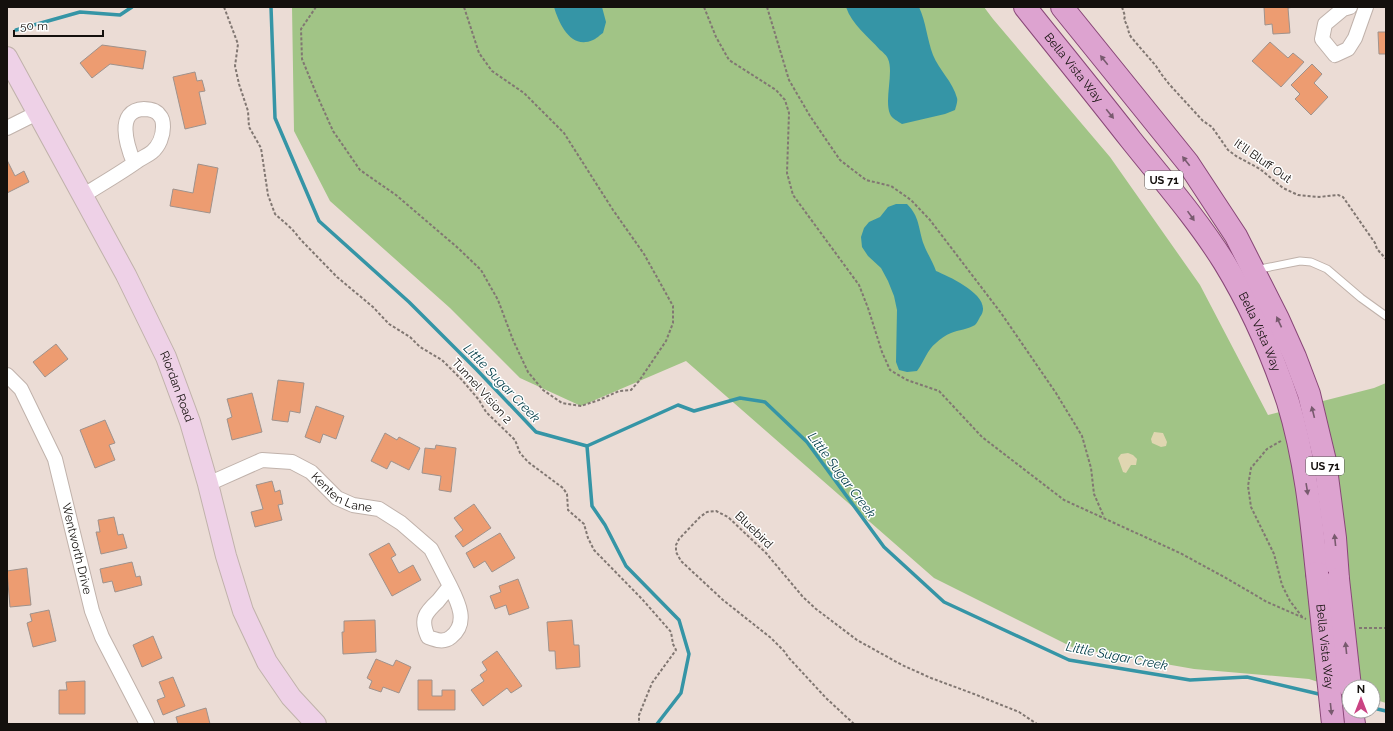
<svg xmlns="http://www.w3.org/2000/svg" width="1393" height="731" font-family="Raleway,sans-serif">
  <rect width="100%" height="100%" fill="#ebdcd5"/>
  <!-- green -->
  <path fill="#a1c486" d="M292,7H984L993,19L1110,157L1200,285L1268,415L1374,388L1386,383V703L1373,699V687H1349V692L1309,679L1194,669L1074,648L934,578L686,361L581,406L520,378L450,308L330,201L294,131Z"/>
  <!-- sand -->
  <path fill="#e0d6b1" d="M1154,432L1163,433L1167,442L1166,446L1161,447L1152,443L1151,439Z
    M1128,453L1133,455L1137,459L1136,465H1131L1126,473L1123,472L1118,458L1121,454Z"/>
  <!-- water -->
  <path fill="#3595a6" d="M554,7H602L606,22L603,33C600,35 596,39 593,40C571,50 559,24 554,7Z
    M846,7H919C926,22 927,39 933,55C939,70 953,82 957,98C958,101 956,106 955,110L945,114L902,124C898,121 892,119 890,114C884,100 894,72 888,59C887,56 883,52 880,50C868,36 852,25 846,7Z
    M896,204H907C920,217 918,228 924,245C927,253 933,262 936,271C950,277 995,297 980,317C979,319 977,323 975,325C969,329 958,330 951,333C946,335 940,339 936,343C927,350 924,362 917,371L907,372L899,370L896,362L897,310L894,296L888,281L881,268L868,256L862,247L861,237L864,228L869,222L880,217L888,207Z"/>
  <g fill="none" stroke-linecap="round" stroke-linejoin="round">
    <!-- stream -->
    <path stroke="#3595a6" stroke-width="3.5" d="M271,7L275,118L319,221L409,302L477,370L536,432L587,446L678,405L694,411L740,398L765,402L807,442L884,547L944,602L1069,660L1190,680L1247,677L1323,695
      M16,30L80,12L120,15L132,7
      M587,446L592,506L605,525L626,566L679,620L689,654L681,693L657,724
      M1338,699L1349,702
      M1373,708L1386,711"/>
  </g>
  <!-- building -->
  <path fill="#ed9c71" stroke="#9f928c" d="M1264,7H1294L1288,8L1290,33L1273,34L1272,24L1265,25Z
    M1378,32H1386V54H1379Z
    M1270,42L1288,58L1293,53L1304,62L1281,87L1252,61Z
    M102,45L146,51L143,69L110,64L92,78L80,63Z
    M1312,64L1322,74L1314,83L1328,97L1311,115L1295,99L1300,94L1291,85Z
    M195,72L197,81L202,80L205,91L199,92L206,124L185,129L173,77Z
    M7,160L15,176L24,171L29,182L7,193Z
    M198,164L218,168L210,213L170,206L173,189L193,193Z
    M56,344L68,359L45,377L33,362Z
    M278,380L304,383L300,413L290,411L288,422L272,420Z
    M252,393L262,432L232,440L227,419L232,417L227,399Z
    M316,406L344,416L336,439L323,434L320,443L305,437Z
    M105,420L115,443L109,445L115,460L95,468L80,430Z
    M385,433L397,440L399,437L420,448L409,470L391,461L387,469L371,461Z
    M436,445L456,448L451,492L439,490L441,476L422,473L425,448L435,449Z
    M272,481L275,492L280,490L283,504L278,505L282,520L255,527L251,512L263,509L256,485Z
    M474,504L491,528L463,547L455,536L463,530L454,518Z
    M114,517L118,535L123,534L127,548L101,554L96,532H100L98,520Z
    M500,533L515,558L492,572L485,561L474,568L466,553Z
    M389,543L396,555L391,558L399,573L413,565L421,580L392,596L369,554Z
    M132,562L136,577L140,576L142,585L115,592L112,581L103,583L100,569Z
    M27,568L31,605L10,607L7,571Z
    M518,579L529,608L509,615L506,605L495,609L490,596L501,592L499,586Z
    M49,610L56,641L33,647L27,623L32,621L30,614Z
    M375,620L376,652L343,654L342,632H344V621Z
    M572,620L574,645H579L580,667L556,669L555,651H549L547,622Z
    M153,636L162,658L142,667L133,645Z
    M497,651L522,686L511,693L507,688L483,706L471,690L484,681L480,675L487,670L482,662Z
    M376,659L393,666L396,660L411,667L399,693L383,687L381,692L369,688L372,681L367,678Z
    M173,677L185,706L163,715L157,700L165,697L159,682Z
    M418,680H432V696H442V690H455V710H418Z
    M85,681V714H59V690H67L66,682Z
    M206,708L210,724H178L176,717Z"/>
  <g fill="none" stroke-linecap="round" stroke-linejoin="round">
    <defs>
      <path id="lane" d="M1255,270L1300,261L1311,262L1327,269L1361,298L1386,316"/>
      <g id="street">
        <path d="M1350,7L1343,9L1325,24L1322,39L1335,55L1348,49L1355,38L1366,7"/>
        <path d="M7,128L37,113"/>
        <path d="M82,196C100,185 119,174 136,162C141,158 147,156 152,152C159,146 163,136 163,127C163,123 163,119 160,116C157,111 151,109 144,109C115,110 127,146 134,163"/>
        <path id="s1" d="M7,375L21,389L55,459L92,611L102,637L147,724"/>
        <path id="s2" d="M208,484L262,460L292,462L311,472L337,498L353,505L379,509L401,523L431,549L450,586C446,591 442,596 438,601C425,613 420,619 428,637C436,640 444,643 451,637C469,623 458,602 450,586"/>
      </g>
      <g id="secondary">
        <path id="s3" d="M7,57L126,275L166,357L190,422L208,484L226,556L243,611L267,662L291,697L316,724"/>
      </g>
      <g id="primary">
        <path id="s4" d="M1025,7C1060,51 1096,95 1131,140C1163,180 1197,219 1224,262C1251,306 1272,354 1288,402C1305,458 1311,515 1317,573"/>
        <path d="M1062,7L1188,163L1236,236L1278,319L1295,357L1309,394L1325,461L1335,538L1338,579"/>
        <path d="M1352,711L1354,724"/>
      </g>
    </defs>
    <!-- lane casing -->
    <use href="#lane" stroke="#c0b2ab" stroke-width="9"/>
    <!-- street casing -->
    <use href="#street" stroke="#c0b2ab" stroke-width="16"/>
    <!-- secondary casing -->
    <use href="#secondary" stroke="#c0b2ab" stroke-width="22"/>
    <!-- primary casing -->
    <use href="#primary" stroke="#884777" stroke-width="24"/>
    <!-- path -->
    <path stroke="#817772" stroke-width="2" stroke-dasharray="3 2" stroke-linecap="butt" d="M224,7L238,44L235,66L239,84L248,111L249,127L261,148L268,195L275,214L292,229L301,240L337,277L373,307L389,324L410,337L420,347L442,360L462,380L479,400L486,412L515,440L520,453L528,462L563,488L567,494L568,510L584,524L588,538L594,550L642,599L671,632L673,644L676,650L652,683L639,715V724
      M316,7L301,29L302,59L316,93L333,131L360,170L396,195L458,248L481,270L498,300L513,340L528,372L543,390L562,403L581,406L599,400L619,391L631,390L639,381L666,341L673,323V306L644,254L613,210L564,133L524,93L492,71L479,53L464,7
      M704,7L716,37L729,60L776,90L785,100L789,113L787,173L793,195L859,285L868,308L882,352L890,370L907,380L939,391L982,437L1064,500L1180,553L1226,578L1267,602L1306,619
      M767,7L789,80L810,116L840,160L866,180L891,186L911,200L930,220L1001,313L1056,393L1082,436L1091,468L1094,494L1104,517
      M1122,7L1125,16L1124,20C1129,27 1127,30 1131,37L1156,66L1162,75L1169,84L1203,121L1212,127L1228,150L1236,156L1260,169L1283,188L1298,195L1319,197L1338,195L1343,197L1375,243L1377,249L1386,259
      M1281,441L1267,449L1251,468L1248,486L1251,507L1274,554L1282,585L1290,601L1303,618
      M1359,628H1386
      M854,724L826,698L788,657L785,652L771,638L723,600L681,561L676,552V545L679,539L700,517L707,512L716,511L728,517L766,553L803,597L816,609L857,640L902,665L931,678L974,694L1019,712L1037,724"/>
    <!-- lane -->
    <use href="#lane" stroke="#fff" stroke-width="7"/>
    <!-- street -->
    <use href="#street" stroke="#fff" stroke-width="14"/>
    <!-- secondary -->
    <use href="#secondary" stroke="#eed1e7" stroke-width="20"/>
    <!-- primary -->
    <use href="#primary" stroke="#dda3d0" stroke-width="22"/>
    <defs>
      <g id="primary-bridge">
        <path id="s5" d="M1317,573L1333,724"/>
        <path d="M1338,579L1350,687"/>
      </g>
    </defs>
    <!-- primary-bridge casing -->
    <use href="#primary-bridge" stroke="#884777" stroke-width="24" stroke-linecap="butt"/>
    <!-- primary-bridge -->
    <use href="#primary-bridge" stroke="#dda3d0" stroke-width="22"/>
  </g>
  <!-- one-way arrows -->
  <defs><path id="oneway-solid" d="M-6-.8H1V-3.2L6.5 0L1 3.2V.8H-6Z"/></defs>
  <g fill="#785a6e">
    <use href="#oneway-solid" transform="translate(1104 60) rotate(-129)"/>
    <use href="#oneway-solid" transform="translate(1110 114) rotate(51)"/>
    <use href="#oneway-solid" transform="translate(1186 161) rotate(-128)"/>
    <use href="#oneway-solid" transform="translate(1191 216) rotate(55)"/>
    <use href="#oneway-solid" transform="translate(1279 322) rotate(-115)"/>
    <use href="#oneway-solid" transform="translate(1313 412) rotate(-104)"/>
    <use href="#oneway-solid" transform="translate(1307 489) rotate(81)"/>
    <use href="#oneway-solid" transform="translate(1335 540) rotate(-96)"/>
    <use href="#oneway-solid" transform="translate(1346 648) rotate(-96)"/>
    <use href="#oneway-solid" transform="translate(1331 709) rotate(84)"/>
  </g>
  <g text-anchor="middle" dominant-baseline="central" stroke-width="3" stroke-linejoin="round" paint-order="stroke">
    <!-- shield labels -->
    <g fill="#fff" stroke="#5a5856" stroke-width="1">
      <rect x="1145" y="171" width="38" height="18" rx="3"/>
      <rect x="1306" y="457" width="38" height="18" rx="3"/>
    </g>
    <g font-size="11" font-weight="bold" fill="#14100d">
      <text x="1164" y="180">US 71</text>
      <text x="1325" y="466">US 71</text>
    </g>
    <!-- street labels -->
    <g font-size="12" fill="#14100d" stroke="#fff">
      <text stroke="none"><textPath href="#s4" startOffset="78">Bella Vista Way</textPath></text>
      <text transform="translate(1263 161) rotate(35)">It'll Bluff Out</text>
      <text stroke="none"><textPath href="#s4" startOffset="402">Bella Vista Way</textPath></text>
      <text stroke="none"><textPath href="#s3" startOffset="371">Riordan Road</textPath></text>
      <text transform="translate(482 391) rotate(48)">Tunnel Vision 2</text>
      <text stroke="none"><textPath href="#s2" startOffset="149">Kenten Lane</textPath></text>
      <text transform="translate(754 530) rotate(44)">Bluebird</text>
      <text stroke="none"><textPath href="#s1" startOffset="190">Wentworth Drive</textPath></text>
      <text stroke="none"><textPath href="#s5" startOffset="74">Bella Vista Way</textPath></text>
    </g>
    <!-- water labels -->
    <g font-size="13" font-style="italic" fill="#08424c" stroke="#fff">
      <text transform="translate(502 383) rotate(46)">Little Sugar Creek</text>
      <text transform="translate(842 475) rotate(53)">Little Sugar Creek</text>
      <text transform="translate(1117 656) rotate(11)">Little Sugar Creek</text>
    </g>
  </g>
  <!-- border -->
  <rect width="1393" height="731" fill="none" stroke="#14100d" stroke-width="16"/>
  <!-- north arrow -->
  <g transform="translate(1361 699)"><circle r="19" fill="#ffffff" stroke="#a19f9e"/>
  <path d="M0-3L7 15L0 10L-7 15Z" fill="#ca4383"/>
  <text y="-6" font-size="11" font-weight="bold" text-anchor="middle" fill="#14100d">N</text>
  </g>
  <!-- scale -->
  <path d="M14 30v6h89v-6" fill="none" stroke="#14100d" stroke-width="2"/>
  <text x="20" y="30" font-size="12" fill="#14100d" stroke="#ffffff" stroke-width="3" paint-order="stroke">50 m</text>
</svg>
